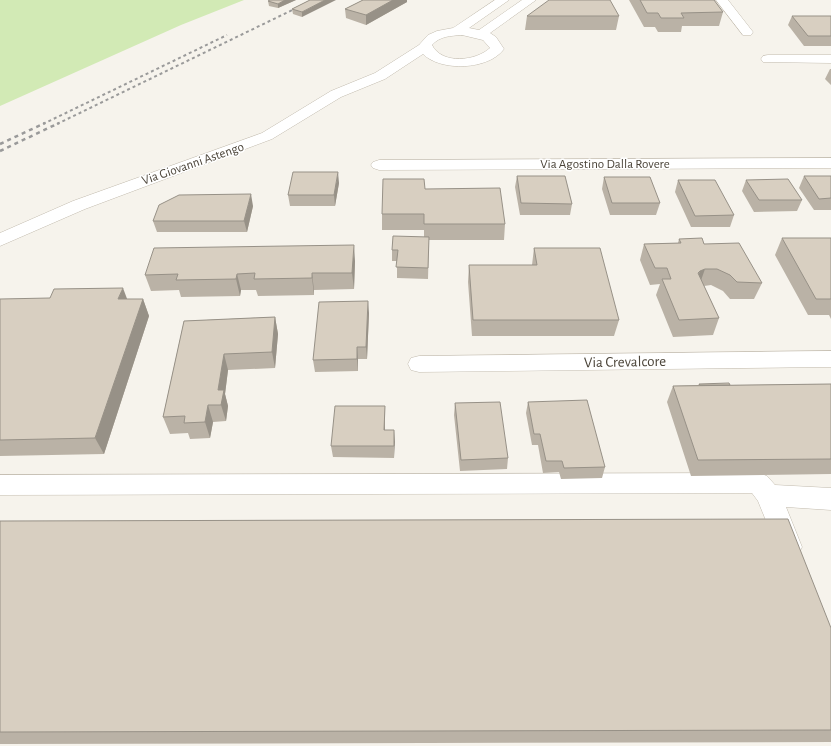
<svg xmlns="http://www.w3.org/2000/svg" width="831" height="746" font-family="'Alegreya Sans',sans-serif">
  <rect width="100%" height="100%" fill="#f6f3ec"/>
  <!-- green -->
  <path fill="#d2eab5" d="M0,0H244L181,25L0,106Z"/>
  <g fill="none" stroke-linecap="round" stroke-linejoin="round">
    <defs>
      <path id="minor" d="M495,0H509L469,28L479,30L522,0H536L490,33L496,37L504,49C489,70 441,72 423,54L385,79L341,97L272,139L85,209L0,246V233L73,201L262,133L331,91L375,73L419,45L428,35L437,31L453,28ZM462,35L483,40L490,48C476,61 442,65 432,45C440,36 450,36 462,35Z
        M716,0H728L753,32L751,35H743Z
        M768,55H831V63L763,62L761,59L763,56Z
        M831,158V168L379,170L373,168L371,165L373,162L379,160Z
        M831,351V367L419,372L411,370L408,364L411,358L419,356Z
        M758,473L767,476L775,485L831,488V510L786,507L802,547L798,555L789,559L780,555L758,501L752,493L0,495V475Z"/>
    </defs>
    <!-- minor casing -->
    <use href="#minor" stroke="#c2bbae" stroke-width="1"/>
    <!-- minor -->
    <use href="#minor" fill="#fff" fill-rule="evenodd"/>
    <!-- rail-far1 -->
    <path stroke="#9a9a9a" stroke-width="2" stroke-dasharray="3 3" stroke-linecap="butt" d="M43,124L227,35
      M57,124L313,0"/>
    <!-- rail -->
    <path stroke="#9a9a9a" stroke-width="2.5" stroke-dasharray="4 4" stroke-linecap="butt" d="M0,144L45,123
      M0,151L59,123"/>
  </g>
  <!-- wall -->
  <path fill="#bab2a6" d="M296,0L278,8L269,6L268,1Z
    M310,0L302,17L293,14L292,9Z
    M363,0H407V2L366,25L346,18L345,9Z
    M629,0H714L723,12L719,26H682L681,32H658L655,27H644Z
    M527,16H619L616,30H525Z
    M792,16H831V46H804L788,25Z
    M830,69H831V85L825,79Z
    M517,176L572,204L570,215H520L515,187Z
    M804,176H831V210H814L799,188Z
    M604,177L660,203L656,215H610L602,189Z
    M678,180L734,215L730,227H691L675,192Z
    M746,180L802,200L797,211L754,212L742,191Z
    M339,183L335,206H290L288,195Z
    M425,189L505,224L504,240H429L428,279L397,278V261H392V250L424,237V230H382V214Z
    M253,206L247,232H157L153,221Z
    M782,238H831V319L829,315H808L775,255Z
    M679,239L704,244L762,283L754,299H730L723,291L711,285L704,286L719,318L713,335L673,337L656,295L660,284L650,285L640,260L644,244L678,243Z
    M534,248L619,320L614,336H472L468,282L469,265H532Z
    M355,261L354,289L314,290V295L258,296L256,290H241L240,296L181,297L179,290L151,291L145,275Z
    M0,299H143L149,316L104,454L0,456Z
    M369,313L367,359H358V371L315,372L313,360Z
    M275,317L278,334L275,368L228,370L225,394L228,406L226,421L213,422L210,438L190,439L188,433L170,434L163,417L184,321Z
    M699,384L730,385L831,384V474L691,476L667,402L673,386L698,385Z
    M528,402L605,467L602,478L561,479L559,472L543,473L538,445H532L526,413Z
    M455,403L508,458L507,469L460,471L454,415Z
    M385,406V430H394V458L333,457L331,446Z
    M0,521L831,628V742L0,744Z"/>
  <!-- shaded-wall -->
  <path fill="#979187" d="M285,0H296L278,8V4Z
    M325,0H336L302,17V12Z
    M393,0H407V2L366,25V15Z
    M338,172L339,183L335,206L334,195Z
    M251,194L253,206L247,232L244,221Z
    M354,245L355,261L354,289L352,273Z
    M705,269L699,286L694,287L700,271Z
    M312,273L314,290V295L312,278Z
    M237,274L241,290L240,296L236,279Z
    M123,288L129,304L118,299Z
    M143,299L149,316L104,454L95,438Z
    M368,301L369,313L367,359L366,347Z
    M275,317L278,334L275,368L272,352Z
    M357,347L358,359V371L357,359Z
    M224,354L228,370L225,394L228,406L226,421L221,405L218,390Z
    M208,405L213,422L210,438L205,422Z
    M385,406V442L384,430Z
    M394,430L395,442L394,458Z"/>
  <!-- building -->
  <path fill="#d8cfc1" stroke="#979187" d="M270,0H285L278,4L268,1Z
    M310,0H325L302,12L292,9Z
    M363,0H393L366,15L345,9Z
    M549,0H610L619,16H527Z
    M640,0H714L723,12L681,13L684,18H661L658,13H647Z
    M792,16H831V36H808Z
    M293,172H338L334,195H288Z
    M517,176H565L572,204L521,203Z
    M804,176H831V198L819,199Z
    M604,177H650L660,203H612Z
    M383,179H424L425,189L500,188L505,224H424V214H382Z
    M788,179L802,200H759L746,180Z
    M678,180H715L734,215L695,216Z
    M251,194L244,221H153L159,205L179,195Z
    M393,236L429,237L428,268L396,267L398,250H392Z
    M702,238L704,244L739,243L762,283L737,282L730,275L717,269H705L700,271L698,273L719,318L679,320L662,279H671L667,268H655L644,244L681,243L679,239Z
    M782,238H831V299H816Z
    M354,245L352,273H312V278L254,279L255,273L237,274L236,279L176,280L178,274L145,275L154,248Z
    M534,248H600L619,320H473L469,265H537Z
    M123,288L118,299H143L95,438L0,440V299L50,298L54,289Z
    M368,301L366,347H357V359L313,360L319,302Z
    M275,317L272,352L224,354L218,390H224L221,405H208L205,422L184,423L185,416L163,417L184,321Z
    M729,383L730,385H700L699,384Z
    M831,384V459L698,460L673,386Z
    M587,400L605,467L564,468L562,461H546L540,434H534L528,402Z
    M500,402L508,458L461,460L455,403Z
    M335,406H385L384,430H394V446H331Z
    M788,519L831,628V730L0,732V521Z"/>
  <g text-anchor="middle" dominant-baseline="central" stroke-width="3" stroke-linejoin="round" paint-order="stroke">
    <!-- far-street labels -->
    <g font-size="13" fill="#4b4439" stroke="#fff">
      <text transform="translate(193 164) rotate(-19)">Via Giovanni Astengo</text>
      <text x="605" y="164">Via Agostino Dalla Rovere</text>
    </g>
    <!-- street labels -->
    <g font-size="15" fill="#4b4439" stroke="#fff">
      <text transform="translate(625 362) rotate(-1)">Via Crevalcore</text>
    </g>
  </g>
</svg>
